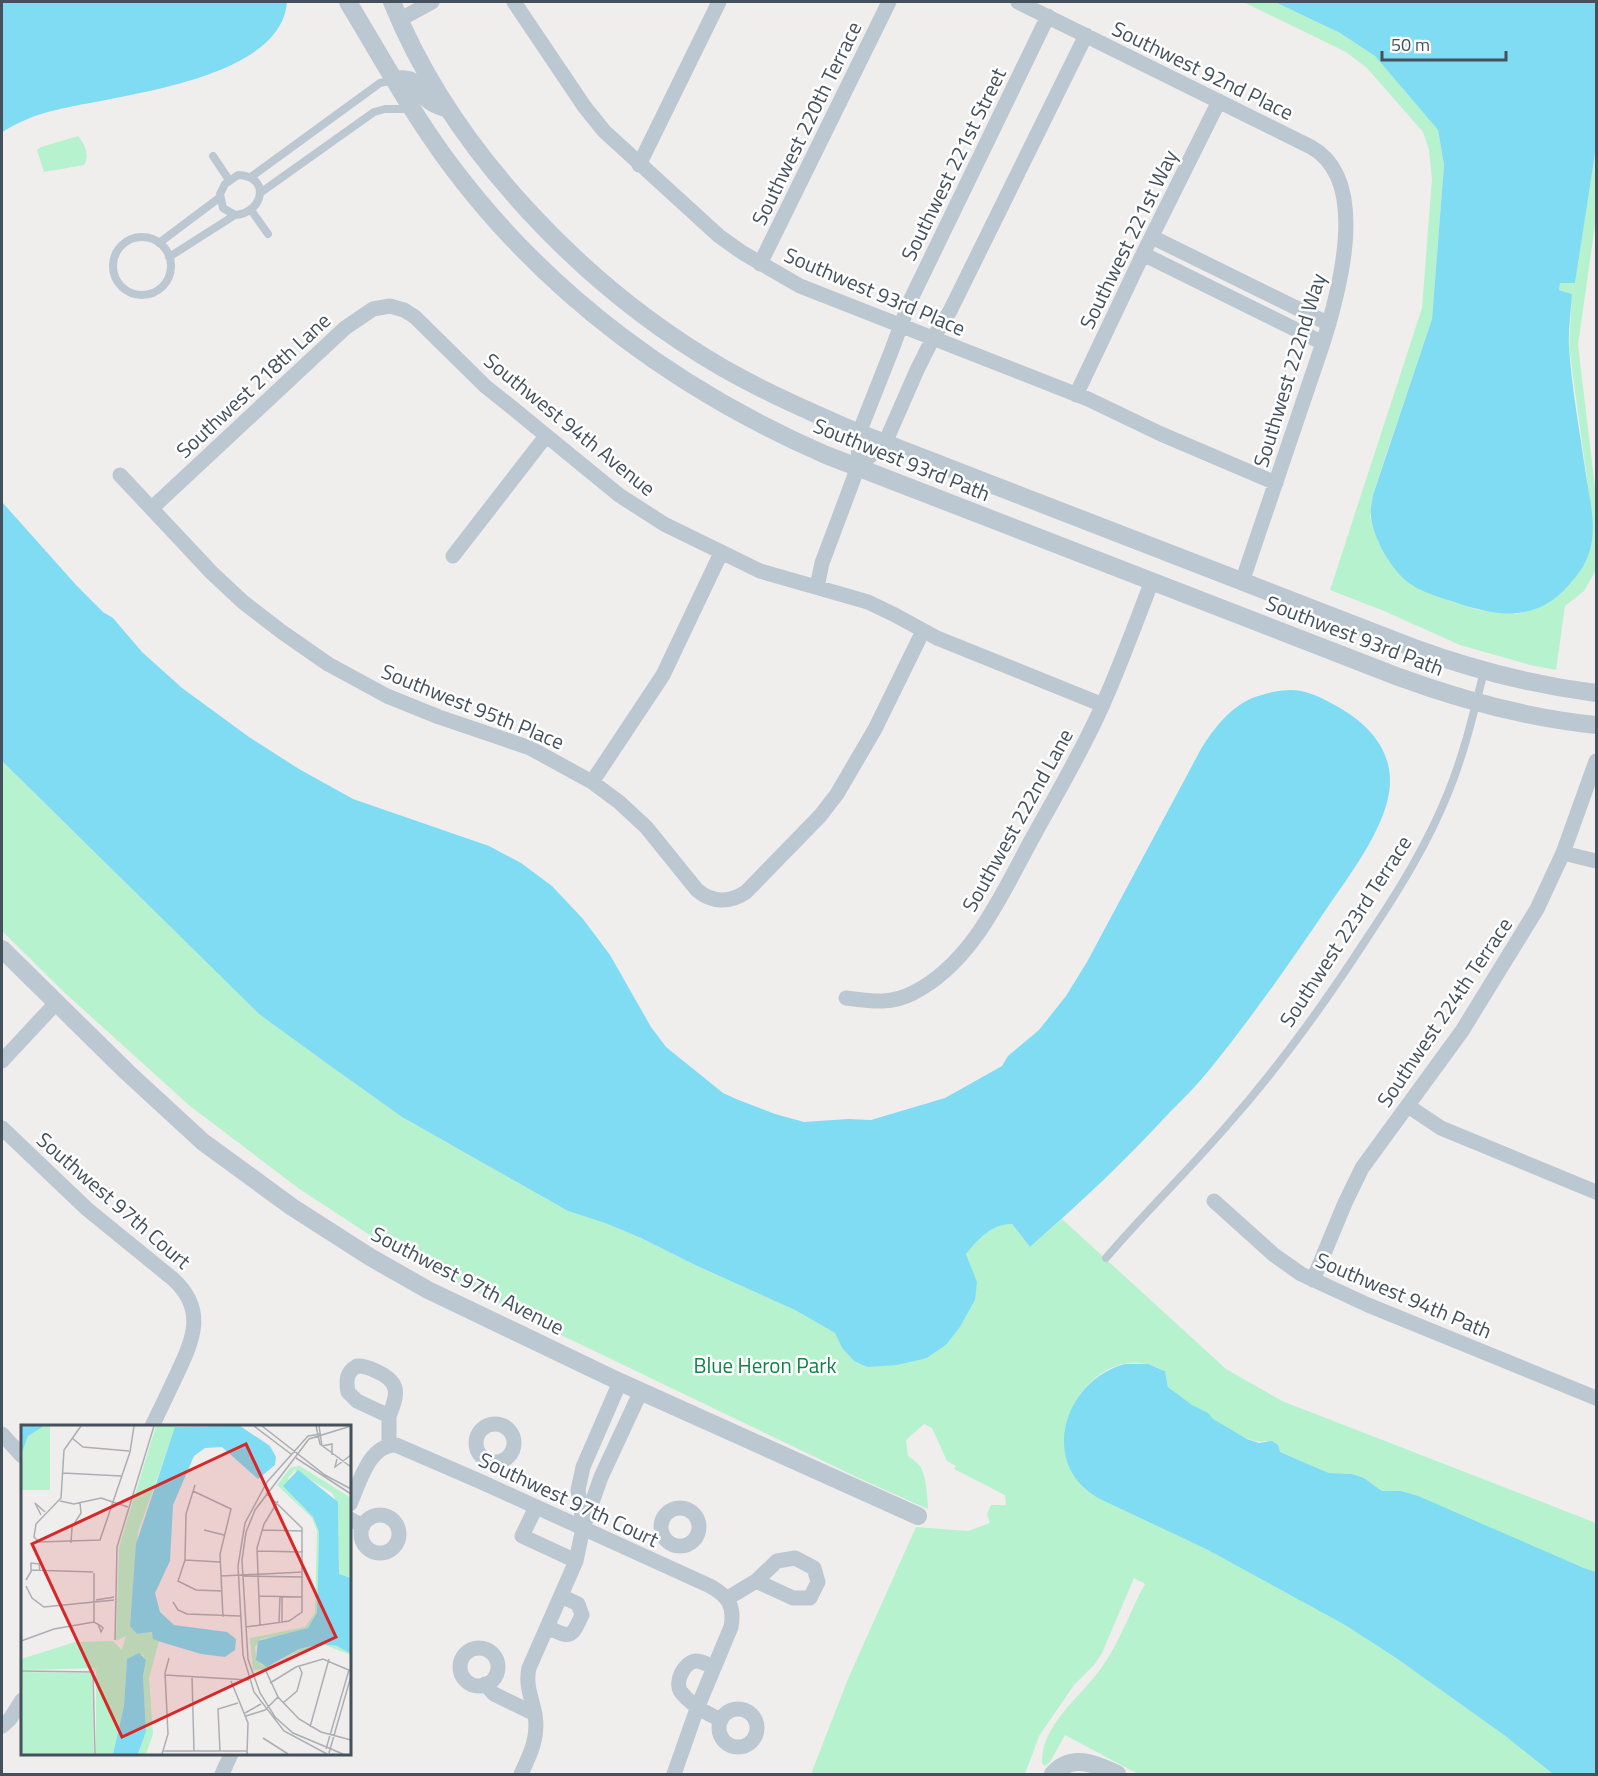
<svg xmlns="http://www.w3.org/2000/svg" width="1598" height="1776" font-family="'Titillium Web',sans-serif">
  <rect width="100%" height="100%" fill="#f0eded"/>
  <!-- green -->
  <path fill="#b6f2cd" d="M1243,2H1275L1340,33L1375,56L1438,130L1444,165L1432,319L1384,461L1373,495L1370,517L1378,541L1392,565L1409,583L1441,598L1478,610L1517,614L1538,608L1566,588L1583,565L1592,535L1591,508L1569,347L1572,294L1559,290L1560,283L1575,282L1596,147V218L1578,345L1596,496V570L1584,591L1565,606L1556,670L1530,665L1460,645L1384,611L1330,590L1422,308L1432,179L1429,150L1423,132L1367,68L1346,52Z
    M78,136C85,144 90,156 84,165L44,172L37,150L41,147Z
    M2,761L259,1014L329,1065L402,1117L568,1211L605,1223L641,1238L695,1265L795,1310L835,1333L842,1348L854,1361L867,1367L927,1358L946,1345L960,1327L975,1300L971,1268L966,1253C978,1239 992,1224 1012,1224L1030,1247L1062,1219L1226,1369L1282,1401L1596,1523V1572L1584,1568L1401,1491H1382L1364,1478L1352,1474L1329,1473L1280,1452L1266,1441C1246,1448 1185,1400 1168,1387L1165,1371C1094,1331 1026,1446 1091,1494L1206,1549L1345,1625L1396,1658L1504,1735L1553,1774H1138L1065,1735L1050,1762L1045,1766L1042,1763C1041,1724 1082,1696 1102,1667C1120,1642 1130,1611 1145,1584L1134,1578L1102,1653L1094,1665L1074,1685L1039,1736L1025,1774H811L848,1679L916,1527L968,1531L990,1523L987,1514L991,1505H1006L1005,1495L954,1469L956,1466L947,1461L932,1428L924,1424L906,1440L908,1456C912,1459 917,1462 920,1466C927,1478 927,1496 928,1509L865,1481L559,1334L388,1247L298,1188L190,1106L65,993L2,931Z"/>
  <!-- water -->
  <path fill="#7fdcf3" d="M2,2H287C281,82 112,95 52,111C34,115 17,123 2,132Z
    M1275,2H1596V147L1575,283H1560L1559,290L1572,294C1571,311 1568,330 1569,348C1572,390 1580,433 1586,475C1590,501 1598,530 1588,556C1584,567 1576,577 1568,586C1534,624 1494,616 1451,601C1438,597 1420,591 1409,583C1392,571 1373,538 1371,517C1370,510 1372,502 1373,495L1432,319L1444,165L1438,130L1375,56L1340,33Z
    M2,502L77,586L103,612L113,618L142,652L182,688L249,737L299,769L353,799L489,846L521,863L552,886L583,919L610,955L651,1027L666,1047L723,1093L736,1099L775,1114L804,1122L848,1119L871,1120L945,1098L1002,1066L1008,1056L1039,1030L1066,996L1087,962L1201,749C1214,728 1231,706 1255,697C1266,693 1279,690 1291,690C1304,690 1318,696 1329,702C1365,720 1396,749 1389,793C1383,831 1349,876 1327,908C1290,963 1252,1017 1210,1069C1198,1084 1184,1098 1170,1112C1126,1160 1079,1204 1030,1247L1012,1224C992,1224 978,1239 966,1254L977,1282L975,1300L960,1327L946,1345L927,1358L897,1365L867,1367L854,1361L842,1348L835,1333L795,1310L695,1265L641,1238L605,1223L568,1211L402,1117L329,1065L259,1014L2,761Z
    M1125,1364H1148L1165,1371L1168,1387L1192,1405L1208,1413L1213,1419L1247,1439L1259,1443L1272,1441L1278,1445L1280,1452L1329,1473L1352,1474L1364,1478L1382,1491H1401L1418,1496L1584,1568L1596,1572V1774H1553L1504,1735L1396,1658L1345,1625L1206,1549L1098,1498C1038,1464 1064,1380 1125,1364Z"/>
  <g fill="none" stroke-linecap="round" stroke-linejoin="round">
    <!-- service -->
    <path stroke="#bcc8d1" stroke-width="8" d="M213,156L229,180
      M238,175C271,176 264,213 235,215L223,208L220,194L225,184Z
      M251,177L380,83L393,80
      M260,193L374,112L385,109H409
      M251,210L268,234
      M113 266a29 29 0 1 1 58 0a29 29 0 1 1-58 0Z
      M159,243L219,198
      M169,257L235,215
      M1106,1258C1146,1211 1191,1168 1231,1121C1282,1063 1327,1000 1369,935C1399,890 1428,843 1448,793C1464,754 1474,712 1484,671"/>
    <!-- minor -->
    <path stroke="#bcc8d1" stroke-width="15" d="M514,2L584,106L604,131L719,236L743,253L800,286L1088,399L1161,434L1276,483
      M1018,2L1311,147C1371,180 1339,292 1323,343L1242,582
      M399,20L432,2
      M639,165L719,2
      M1152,237L1329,324
      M1143,254L1323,343
      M760,264L889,2
      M1076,395L1143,254L1219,101
      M858,467L885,443L917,370L933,338L950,311L1086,35
      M120,475L212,573L243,602L282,632L328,664L387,696L439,717L530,748L592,782L619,802L646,827L697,890C712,903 730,903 746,892L820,816L837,794L875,729L923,631
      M152,508L345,328L373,309L390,306L404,310L415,317L485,386L515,410L619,495L664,524L760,571L868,602L895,615L937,638L1103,705
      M453,556L546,436
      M817,587L822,563L858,467L859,433L891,352L910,301L1048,16
      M592,782L663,675L721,553
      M1563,853L1596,861
      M846,998C870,1001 890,1005 913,993C973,963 1002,893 1033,837C1057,793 1083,750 1103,704C1121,664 1136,622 1152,581
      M2,1061L56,1003
      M1408,1106L1441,1128L1596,1192
      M2,1128L87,1209L173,1279C207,1310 193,1340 176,1376C168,1393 160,1410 152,1426
      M1214,1201L1274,1255L1301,1274L1368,1305L1596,1398
      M1313,1280L1345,1203L1362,1168L1462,1031L1537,909L1563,853L1596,761
      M357,1366C364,1366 370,1368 376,1371C401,1382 398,1394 389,1416L357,1401L348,1392C346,1381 346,1372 357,1366Z
      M389,1416V1445
      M476 1443a19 19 0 1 1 38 0a19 19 0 1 1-38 0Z
      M2,1434L22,1456
      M350,1504C359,1484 369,1444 396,1445L477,1480L710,1586C728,1596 735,1606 731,1627L698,1706L674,1774
      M536,1507L522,1536L576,1561
      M661 1527a19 19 0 1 1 38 0a19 19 0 1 1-38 0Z
      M361 1534a19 19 0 1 1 38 0a19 19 0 1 1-38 0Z
      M350,1519L363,1526
      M583,1523L578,1490L583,1467L620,1382
      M728,1598L756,1581L777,1561L795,1558L814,1568L818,1582L810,1598H793L756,1581
      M547,1627C570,1638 571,1639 582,1615L578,1604L561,1596
      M460 1667a19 19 0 1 1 38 0a19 19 0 1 1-38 0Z
      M714,1667C708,1665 702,1661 696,1661C684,1662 674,1682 681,1692C690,1704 708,1714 721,1720
      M485,1684L494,1694L535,1714
      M719 1728a19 19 0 1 1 38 0a19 19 0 1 1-38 0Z
      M2,1726L10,1719L22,1700
      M222,1774L231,1754
      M521,1774C530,1755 539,1737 535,1715C532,1698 525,1685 529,1668L576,1561L583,1528L601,1477L641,1391"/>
    <!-- tertiary -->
    <path stroke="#bcc8d1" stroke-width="18" d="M348,2C381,57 413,115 452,167C549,296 679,391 826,455L1396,676C1461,700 1528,718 1596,725
      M392,2C452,151 585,288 723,368C767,393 813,413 859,433L1414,648C1474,670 1534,685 1596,693
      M394,80C419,76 415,89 430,101C435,105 443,107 448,109
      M2,949L127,1072L203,1142L292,1207L370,1257L428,1290L620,1382L918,1516
      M1053,1774C1072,1753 1095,1764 1117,1774"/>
  </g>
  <g text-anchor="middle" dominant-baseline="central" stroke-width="5" stroke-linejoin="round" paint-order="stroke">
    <!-- street labels -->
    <g font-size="21" fill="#44515c" stroke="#fff">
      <text transform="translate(1203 70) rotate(26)">Southwest 92nd Place</text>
      <text transform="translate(806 123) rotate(-64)">Southwest 220th Terrace</text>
      <text transform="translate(953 164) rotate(-64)">Southwest 221st Street</text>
      <text transform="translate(1128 239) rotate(-64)">Southwest 221st Way</text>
      <text transform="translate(875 291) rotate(23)">Southwest 93rd Place</text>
      <text transform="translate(1289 370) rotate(-73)">Southwest 222nd Way</text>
      <text transform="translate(253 385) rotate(-43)">Southwest 218th Lane</text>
      <text transform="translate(570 424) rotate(39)">Southwest 94th Avenue</text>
      <text transform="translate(902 459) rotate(22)">Southwest 93rd Path</text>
      <text transform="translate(1355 635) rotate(21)">Southwest 93rd Path</text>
      <text transform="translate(473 706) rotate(22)">Southwest 95th Place</text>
      <text transform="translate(1017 820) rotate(-61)">Southwest 222nd Lane</text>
      <text transform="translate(1345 931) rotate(-57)">Southwest 223rd Terrace</text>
      <text transform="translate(1444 1012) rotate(-56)">Southwest 224th Terrace</text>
      <text transform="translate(114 1200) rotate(41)">Southwest 97th Court</text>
      <text transform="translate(468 1280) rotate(27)">Southwest 97th Avenue</text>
      <text transform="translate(1404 1295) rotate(23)">Southwest 94th Path</text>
      <text transform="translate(569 1499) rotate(25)">Southwest 97th Court</text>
    </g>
    <!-- park labels -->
    <g font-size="21" fill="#0f8348" stroke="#fff">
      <text x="765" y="1365">Blue Heron Park</text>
    </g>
  </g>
  <!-- overview -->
  <g transform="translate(21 1425)">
    <rect width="330" height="330" fill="#f0eded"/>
    <path d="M0,1H29V65H0ZM135,1H155L117,107L109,199L116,209L131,207L138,216L128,253L132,309L125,329H117L125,304L122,251L125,236L122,230L106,234L103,281L92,329H75V246L71,245L78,243L0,245V234L54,217L92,216L101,225L105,211L95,216L98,122ZM279,41L330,73V153L318,149L317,80L311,68L274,45L267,53L276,76L292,92L298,107L296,188L290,200L287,203L267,210L240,214L234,222L235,232L240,240L252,241L278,224L304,219L319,222L330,230L304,220L272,229L248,244L232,245L229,213L284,202L294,188L296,106L291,93L256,60L270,42ZM0,247L71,248L73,329H0Z" fill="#b6f2cd"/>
    <path d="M0,1H23L7,11L0,30ZM219,1L249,21L255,32L254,40L237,54L201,22L184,23L173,31L152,80L149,136L134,168L139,187L153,200L206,207L215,214L214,225L204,232L180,229L140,217L132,214L131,207L116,209L109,201L115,119L154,2ZM277,45L317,77L318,149L330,153V229L316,221L300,219L278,224L246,242L235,235L237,216L287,203L296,188L298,107L292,92L262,61ZM118,228L125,235L122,251L125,306L117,329H92L103,281L106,234Z" fill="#7fdcf3"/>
    <path fill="none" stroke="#abafb3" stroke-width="1.5" d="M60,1L43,25L40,73L15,99L13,112L18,117L79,115L109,27L113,1M233,1L270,29M241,1L304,50L330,64M295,1L299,19L330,42M298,1L301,21M300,9L287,11L246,57L224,98L217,141L222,230L233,267L263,306L306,329M51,13L62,22L108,26M301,21L311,19V30M275,33L330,69M316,34L314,42L330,30M42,48L100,51M174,60L165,89L164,135L157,156L175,165L201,166M172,66L210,84L199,129L202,192M39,76L53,79L80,73L107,82M20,90L14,78L24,87M183,105L203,110M241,105L281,106M50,118L51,102L60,88L59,78M236,126L282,127M164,135L199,137M10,146V138L18,139L19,146M73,148V197M200,151L282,147M221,151L282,152M5,155L11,145L72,147M5,161L11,173L23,182L93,175M238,171L281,172M75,175L93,172M152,177L157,185L166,189L219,191M73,197L80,201L82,203L80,207L77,199M258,198L259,171M261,198V171M239,200L236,123L243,99L257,76M225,202L268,196L281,187V103L245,68M94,215L96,122L133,1M0,216L33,204L73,197M0,246L72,247L74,329M245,246L257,272L278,294L300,307L330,315M144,250L228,255M171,251L173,326M210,256L227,298L226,329M249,258L275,242L302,234L330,246M262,278L276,266L281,248L278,241M224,288L240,279M225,291L244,285L257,272M289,302L308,234M242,313L267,329M305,324L328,245M142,326H226M199,326L197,284L217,278M308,328L330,251M141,329L147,309L144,248L148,233M322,329L272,308L254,292L239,268L227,234L221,135L225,107L234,85L288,14L330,1"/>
    <path fill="#d62828" fill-opacity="0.15" stroke="#d62828" stroke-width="3" d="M225,19L315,212L101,312L11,119Z"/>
    <rect width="330" height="330" fill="none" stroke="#44515c" stroke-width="3"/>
  </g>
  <!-- border -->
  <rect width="1598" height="1776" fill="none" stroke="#44515c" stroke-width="6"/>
  <!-- scale -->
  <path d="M1382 51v9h124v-9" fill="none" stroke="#44515c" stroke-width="3"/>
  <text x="1391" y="51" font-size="18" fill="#44515c" stroke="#ffffff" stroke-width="4.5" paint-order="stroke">50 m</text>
</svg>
